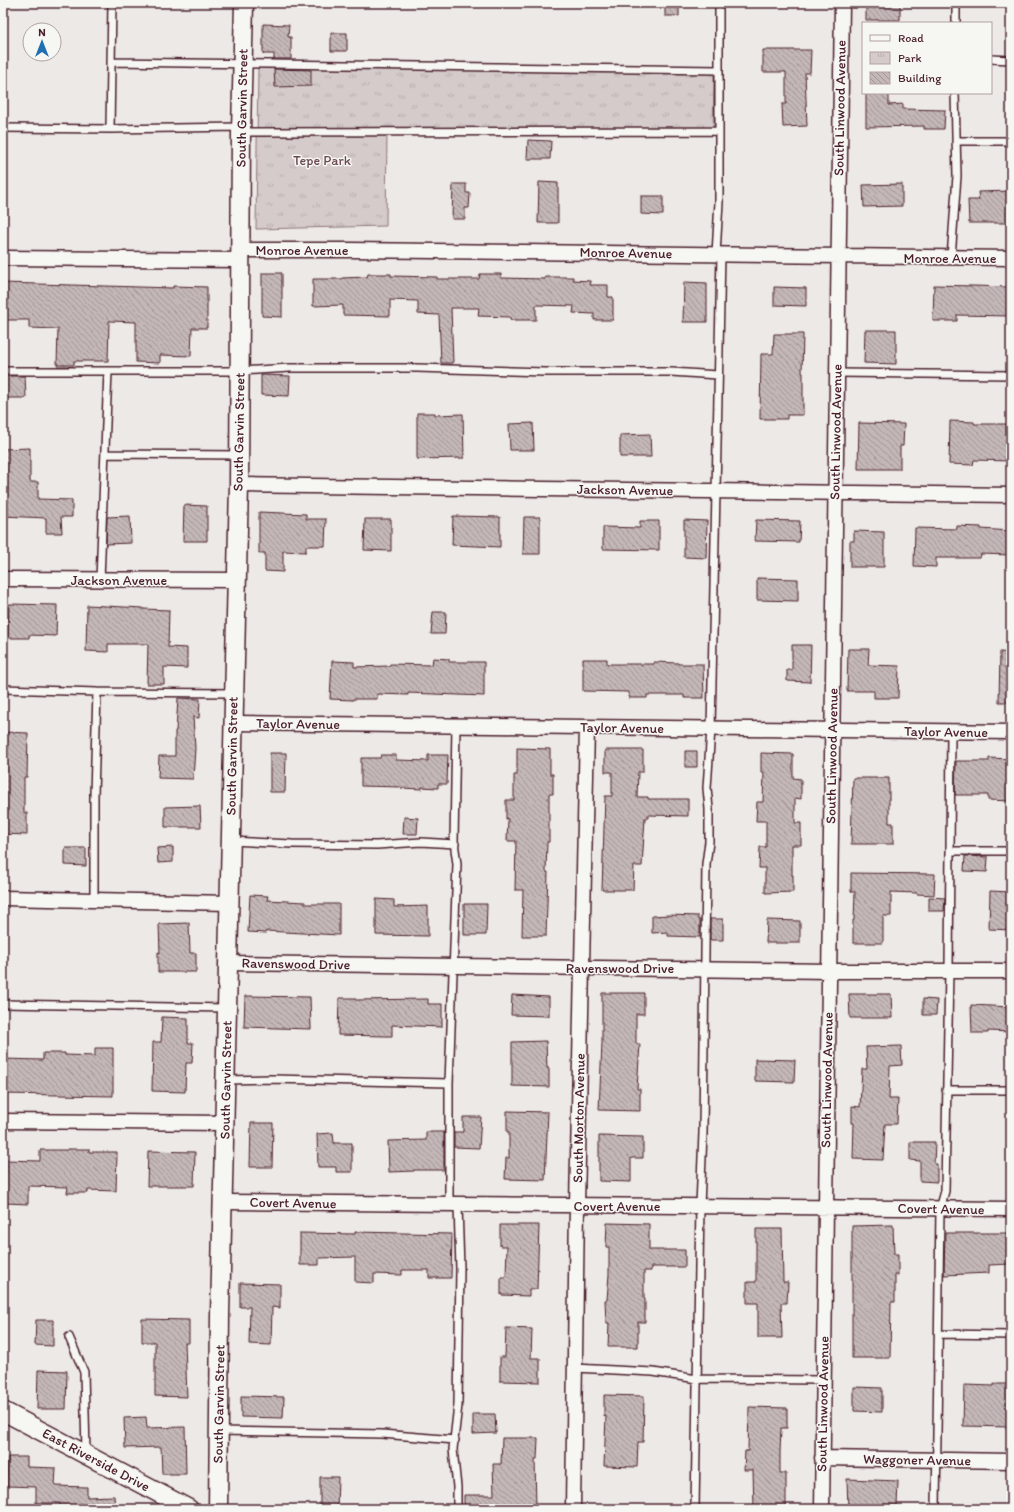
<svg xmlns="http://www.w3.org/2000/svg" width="1014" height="1512" font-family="Itim,sans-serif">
  <defs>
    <pattern id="park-tufts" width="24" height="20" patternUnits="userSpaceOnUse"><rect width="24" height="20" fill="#d4cbca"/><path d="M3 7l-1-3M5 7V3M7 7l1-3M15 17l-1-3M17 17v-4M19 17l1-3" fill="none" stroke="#b8aeae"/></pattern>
    <pattern id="building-back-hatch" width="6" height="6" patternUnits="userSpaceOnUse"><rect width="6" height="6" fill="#c4b7b7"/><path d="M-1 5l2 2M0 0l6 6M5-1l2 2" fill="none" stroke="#a19495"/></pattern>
  </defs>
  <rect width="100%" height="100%" fill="#ece9e6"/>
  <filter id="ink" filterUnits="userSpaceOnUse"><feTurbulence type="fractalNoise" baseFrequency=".025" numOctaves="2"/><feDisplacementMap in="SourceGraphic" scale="8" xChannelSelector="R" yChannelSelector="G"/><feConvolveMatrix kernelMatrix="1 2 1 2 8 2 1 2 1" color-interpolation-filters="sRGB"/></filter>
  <g filter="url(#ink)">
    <!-- park -->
    <path fill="url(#park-tufts)" stroke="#8f757a" d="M258,65L714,69L713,134L387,131L386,226L256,229Z"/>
    <!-- building -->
    <path fill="url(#building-back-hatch)" stroke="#4a1f2b" d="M665,3H679V16H665Z
      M866,3H900V20H866Z
      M263,24L289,25L288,37H291V59H274V54H263Z
      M331,33H347V51H331Z
      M763,50H811L810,73H805L807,126L783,127L782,104H786V72H763Z
      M274,69L311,70V86L275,87Z
      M866,93H889V105L903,104V109L945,110L944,129H924V126L866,127Z
      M528,140L551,141L550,159H527Z
      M539,182L558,183V223H538Z
      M453,184H466V193H470L469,208H465V219H452Z
      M902,184V206L864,207L863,185Z
      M1011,191V223H969L968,200H979L978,192Z
      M641,196H663V215L641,214Z
      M262,273H282V317L262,316Z
      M368,274H391V276L437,277V279H479L480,274H501V278L545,279V277H573V280L591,281L590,285H608V297H613V320H594V314L573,313L574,306L536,305V320H510V317L478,316L479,308H451L453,363H441L439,315L418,314V301L390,300V316L343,315V305L313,306V279H342V278L367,277Z
      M684,282L707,283V322H683Z
      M3,283L173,288V286L207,287V328H192L191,356L160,355V363L136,362V322L109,321L108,361H74V365H57L58,329L29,328V320H3Z
      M934,285L1011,287V316L957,315V321H933Z
      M774,287L806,288V306L774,305Z
      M865,330H896V364L864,363Z
      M774,334H803L802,373H803V415H787V419H760L761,354H773Z
      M261,375L290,376L289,396L261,395Z
      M3,376H25L26,398H3Z
      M417,413H435V415L463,414L464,458L417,459Z
      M950,421L974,422V424H1011V461L974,460L973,465L949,464Z
      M533,423L534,450H510L509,424Z
      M859,423L904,424L903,446H900V469H858Z
      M650,434L651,457H620V435Z
      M30,448V482H38V499L72,500V517H61L62,533H46V518L3,516V449Z
      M184,505L207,506V541H183Z
      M259,512L306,514V519H326L325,546H306V552L283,551V572L265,571V553H259Z
      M130,516L131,543L106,544L107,517Z
      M453,516L500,517V547L452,545Z
      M524,517H540V554H523Z
      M365,519H391V551L364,550Z
      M684,520L707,521L706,558L684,557Z
      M756,520L800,521L799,542L755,541Z
      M640,521H659V550L603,549V527L640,528Z
      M957,526L981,527V529L1011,531V555L981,554L980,558H936V567L914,566L915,528L957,529Z
      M854,531L884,532V567H850V541H854Z
      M757,578L798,579V601L757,600Z
      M9,604L57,605L56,636L29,635V638H8Z
      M87,605L143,608V609L169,610L168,647L187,648V668L164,667V684H147L148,644H108V652L86,651Z
      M433,612H446L445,634H431Z
      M792,645H811L810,682L787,681V670H792Z
      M848,649H869L868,665L899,666L898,698H874V691H847Z
      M1000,652L1011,653V702H999Z
      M433,658L449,659V662H484V696L408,693V695L377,694V699H353V700L330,699L332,661L354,662V667L389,666L390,664L432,665Z
      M583,659H607V664H654V662L678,663V664H703L704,698H684V695H647V698H629V692L583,691Z
      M178,698L200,699L199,718L193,717L195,748L193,779L158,778L159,756H175V731H176Z
      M3,732L28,733L27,777H24V813H27V835L3,834Z
      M517,748L550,749V774H553V794H549V842H547L546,872H548L546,936H522L523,890H515L516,841H507L508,819H506V800H514V775H517Z
      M605,750H643V772H638L637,797H648V799H688V816L648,815V818H645L642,866H634L633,890H602L605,796H612V772H605Z
      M685,751H697V767H685Z
      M270,753H286L285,792H270Z
      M761,753L793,754V778L801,779V799L795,798V823H801V845H792V875H793V892L765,893V868H759L760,847H766V821H756L757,802H763L764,772H761Z
      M381,755H396V760L428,761V755H448L447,784H438V788L422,787V789L401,788V787L361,786V758H380Z
      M989,758L1011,759V801L988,800V795H955L956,761H989Z
      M853,778H889V823H893V844H851Z
      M200,806L201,827H165V807Z
      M404,817L418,818L417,834H403Z
      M173,847V862L158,863L157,848Z
      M65,848H86V866L65,865Z
      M965,856L988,857L987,872L964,871Z
      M851,873L935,874L934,895L917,894V893L891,892V916H883V943H853V920H854L855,892H851Z
      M990,891L1011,892V930L989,929Z
      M250,895L268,896L267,900L305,902V904H339V935L266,931V933L248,932Z
      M929,897L945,898L944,911H929Z
      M376,899L394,900V907L428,906V936L376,935Z
      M464,904H487L486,935H464Z
      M669,915L698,916V920H700V937L668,936V932L652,933V916Z
      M710,919H723V940H710Z
      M767,920L800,921V943H766Z
      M189,923L190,953H196V972H158V952L160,953L159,924Z
      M602,993H644V1014H636V1044H640L637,1089H640V1111L599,1110L602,1043Z
      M849,994H891L892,1018H850Z
      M512,995L549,997V1016L511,1015Z
      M245,996L310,997L311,1029L244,1027Z
      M339,998H355V1000L428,999V1004H442V1027L392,1025V1036H386L338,1035Z
      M923,999L937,1000L936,1015H923Z
      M971,1005L1011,1007V1032L988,1031V1033H972Z
      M162,1017L188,1018V1043H193L192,1063H186L185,1092L152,1091L153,1042H161Z
      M546,1041L547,1068H549V1087L512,1086V1042Z
      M901,1046L902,1065L890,1066L889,1099H898L897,1124H885L883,1160L853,1159L854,1123H852V1106L860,1107L862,1069H867L866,1047Z
      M95,1048H113V1096L3,1094V1059L43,1060V1053H65V1055L95,1056Z
      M755,1059L795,1060L794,1082L755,1081Z
      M507,1111L548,1112L545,1180L505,1179L506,1158H509V1132H507Z
      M463,1117H481L479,1148L454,1147V1132H463Z
      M251,1123H273L272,1167H250Z
      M426,1132H444V1170H414V1171L389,1172L388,1141L426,1140Z
      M333,1133L334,1143H352V1172H336V1167H318L317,1134Z
      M599,1136L643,1137V1158H631V1182L599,1181Z
      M910,1142H935L934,1164H937V1182L920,1181V1161L910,1160Z
      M68,1149H89V1152H117L116,1191L88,1190V1193H67L68,1187L28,1186V1204L5,1203L6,1160L40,1161V1150H68Z
      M148,1151L195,1152L194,1186H147Z
      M607,1223L649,1224V1250H685V1267H651V1271H644V1299H645V1322H638V1347H608L609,1323H606L605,1300H607L609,1274V1247H606Z
      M500,1225H539L537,1289H529V1296L501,1295V1277H506L507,1246H500Z
      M893,1225L894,1254H898V1275H895V1302H891L890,1358H852V1226Z
      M756,1229H782L783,1282H788L787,1303H781L782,1338H758V1303H747V1282H756Z
      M355,1232L452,1234L451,1278H429V1270H402V1275L374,1274V1283L355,1282V1257L319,1258V1265H300V1233L355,1234Z
      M945,1233H1011V1264L989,1265V1273L944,1275Z
      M240,1283L280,1284V1308L272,1307L271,1345L249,1344L250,1307H240Z
      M142,1319L189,1320V1343H185L187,1397L155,1396V1342H142Z
      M36,1320H53V1346L35,1345Z
      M506,1328L532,1329L531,1358H540V1382L500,1381V1357H505Z
      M38,1370L67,1371L66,1409H37Z
      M994,1384H1011V1427L963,1426L964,1385L994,1386Z
      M854,1387L882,1388V1412L854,1411Z
      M604,1395L644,1396L643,1442H638L637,1467L604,1466L606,1416H604Z
      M241,1396L284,1397L283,1418L241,1417Z
      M749,1407L787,1408V1428H781L780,1452V1473H786V1509H754L753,1470H744L745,1451H748Z
      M473,1414H495L496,1433L473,1434Z
      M146,1417L147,1428L185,1427L186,1474H162L161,1447L125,1448L124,1418Z
      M502,1438H538L537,1459H535L536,1509H464V1495H494L493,1464H501Z
      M8,1457H27V1467L56,1468L55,1486L87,1487V1497L114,1496L115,1509H60V1503H36V1487L7,1486Z
      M320,1477H338L337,1509H320Z
      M847,1479L898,1481L897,1506L884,1505L883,1509H848Z"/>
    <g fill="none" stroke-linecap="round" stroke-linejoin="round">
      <defs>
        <path id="service" d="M956,3V23
          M991,59L1011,60
          M112,62L719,70
          M3,128L110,129L241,127
          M110,129L112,3
          M241,132L718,131
          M956,141H1011
          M716,254L719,202V3
          M951,258L957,176L955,93
          M3,371H240L290,368H417L544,372H671L718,375
          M837,373L1011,375
          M105,454L239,455
          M100,580L108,371
          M3,689L97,692L234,693
          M231,841L292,844L377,845L421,842L455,844
          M950,851H1011
          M94,900V795L97,692
          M3,1004L227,1008
          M226,1080L271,1079L449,1083
          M946,1090H1011
          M449,1205V1083L457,864L454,842L456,726
          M939,1334L1011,1335
          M69,1337L84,1372L86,1452
          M575,1368L653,1372L697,1379L823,1380
          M219,1431L382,1434L455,1440
          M457,1509V1487L453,1449L458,1405L460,1269L458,1205
          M695,1509L700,1206L703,1133L706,864L709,842V809L707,788L711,729L721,254
          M936,1509L940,1209L945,1191L949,971L951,732"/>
        <path id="minor" d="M241,250H351L1011,258
          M3,258L240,260
          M239,485L1011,495
          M3,579L236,580
          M233,723L1011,732
          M3,898L229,903
          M229,963L829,971H1011
          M3,1121L225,1123
          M223,1202L1011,1209
          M822,1458L1011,1461
          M573,1509L577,1205L587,727
          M822,1509L842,3"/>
        <path id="tertiary" d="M3,1411L189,1509
          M218,1509L220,1315L239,485L241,132L244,3"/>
      </defs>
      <!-- service casing -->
      <use href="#service" stroke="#4a1f2b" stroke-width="10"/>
      <!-- minor casing -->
      <use href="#minor" stroke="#4a1f2b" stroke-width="17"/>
      <!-- tertiary casing -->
      <use href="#tertiary" stroke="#4a1f2b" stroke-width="21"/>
      <!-- service -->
      <use href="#service" stroke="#f6f6f2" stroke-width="7"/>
      <!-- minor -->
      <use href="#minor" stroke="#f6f6f2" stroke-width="14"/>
      <!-- tertiary -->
      <use href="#tertiary" stroke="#f6f6f2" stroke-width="18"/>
    </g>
  </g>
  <g text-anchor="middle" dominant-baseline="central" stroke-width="3" stroke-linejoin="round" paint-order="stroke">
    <!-- street labels -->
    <g font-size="14" fill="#4a1f2b" stroke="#f6f6f2">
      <text transform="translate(242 108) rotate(-89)">South Garvin Street</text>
      <text transform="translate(840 108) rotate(-89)">South Linwood Avenue</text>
      <text x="302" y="250">Monroe Avenue</text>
      <text transform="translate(626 253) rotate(1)">Monroe Avenue</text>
      <text x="950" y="258">Monroe Avenue</text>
      <text transform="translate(239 432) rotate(-89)">South Garvin Street</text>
      <text transform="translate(836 432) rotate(-89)">South Linwood Avenue</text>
      <text transform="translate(625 490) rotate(1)">Jackson Avenue</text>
      <text x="119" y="580">Jackson Avenue</text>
      <text transform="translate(298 724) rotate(1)">Taylor Avenue</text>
      <text transform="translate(622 728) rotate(1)">Taylor Avenue</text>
      <text transform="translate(946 732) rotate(1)">Taylor Avenue</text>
      <text transform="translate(232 756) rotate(-89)">South Garvin Street</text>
      <text transform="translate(832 756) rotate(-89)">South Linwood Avenue</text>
      <text transform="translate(296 964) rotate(1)">Ravenswood Drive</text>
      <text x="620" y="968">Ravenswood Drive</text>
      <text transform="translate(226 1080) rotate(-89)">South Garvin Street</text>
      <text transform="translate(827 1080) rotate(-89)">South Linwood Avenue</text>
      <text transform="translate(579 1118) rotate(-89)">South Morton Avenue</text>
      <text transform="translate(293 1203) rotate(1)">Covert Avenue</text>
      <text x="617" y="1206">Covert Avenue</text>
      <text transform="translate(941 1209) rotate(1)">Covert Avenue</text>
      <text transform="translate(219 1404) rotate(-89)">South Garvin Street</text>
      <text transform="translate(823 1404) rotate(-89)">South Linwood Avenue</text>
      <text transform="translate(96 1460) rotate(28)">East Riverside Drive</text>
      <text transform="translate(917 1460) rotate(1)">Waggoner Avenue</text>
    </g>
    <!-- park labels -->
    <g font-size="14" fill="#6c4a53" stroke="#f6f6f2">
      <text x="322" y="160">Tepe Park</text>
    </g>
  </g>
  <!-- margin -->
  <rect width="1014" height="1512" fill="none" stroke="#f6f6f2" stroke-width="16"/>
  <rect x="8" y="8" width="998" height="1496" fill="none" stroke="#4a1f2b" stroke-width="1.5" filter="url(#ink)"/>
  <!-- legend -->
  <rect x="862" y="22" width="130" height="72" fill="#f6f6f2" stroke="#b1a0a2"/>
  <rect x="870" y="35" width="20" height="6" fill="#f6f6f2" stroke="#b1a0a2"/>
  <text x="898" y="42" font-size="12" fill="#4a1f2b">Road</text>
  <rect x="870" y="52" width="20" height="12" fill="url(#park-tufts)" stroke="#b1a0a2"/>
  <text x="898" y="62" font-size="12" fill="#4a1f2b">Park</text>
  <rect x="870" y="72" width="20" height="12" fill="url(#building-back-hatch)" stroke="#b1a0a2"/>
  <text x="898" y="82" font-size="12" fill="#4a1f2b">Building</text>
  <!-- north arrow -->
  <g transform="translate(42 42)"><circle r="19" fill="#f6f6f2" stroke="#b1a0a2"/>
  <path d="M0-3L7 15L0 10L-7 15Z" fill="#1f6fb2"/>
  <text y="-6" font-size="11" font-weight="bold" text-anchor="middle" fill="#4a1f2b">N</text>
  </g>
</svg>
